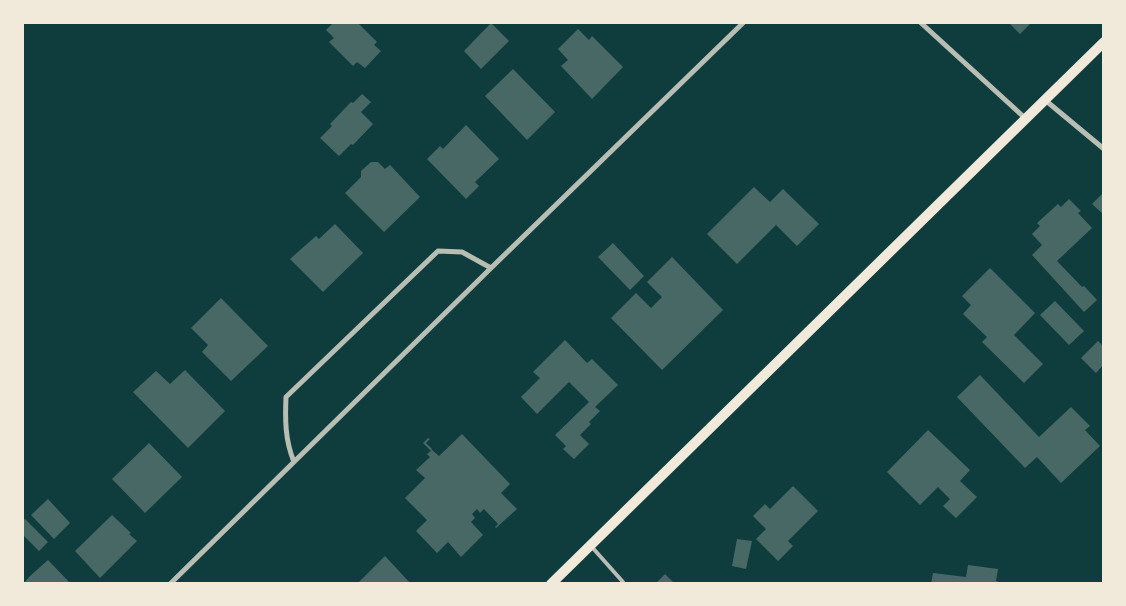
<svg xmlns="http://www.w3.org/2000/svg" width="1126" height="606" font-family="'PT Sans Narrow',sans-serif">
  <rect width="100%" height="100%" fill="#0f3d3e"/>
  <!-- building -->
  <path fill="#486865" d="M334,22H357L377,42L374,45L381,51L365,68L357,62L353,66L329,42L334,38L326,30Z
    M1008,22H1032L1020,34Z
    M491,23L509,41L481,69L464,51Z
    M578,29L589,40L592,36L623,67L592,99L561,66L568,60L558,49Z
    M513,69L555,112L527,140L485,96Z
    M362,94L371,102L361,112L373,124L353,145L351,144L339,156L320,138L332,126L330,124L351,102L353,103Z
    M466,125L499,159L475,182L479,186L466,199L427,159L440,146L443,149Z
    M371,162H378L385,169L390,165L420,197L384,232L345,193L361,177V171Z
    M754,187L770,202L783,189L819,224L797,246L776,225L737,264L707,234Z
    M1104,192V215L1092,204Z
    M1069,199L1081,211L1078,213L1092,228L1057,261L1082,287L1084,286L1097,300L1084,312L1032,255L1042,245L1032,234L1040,226L1037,223L1058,204L1061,207Z
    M335,224L363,253L323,292L290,259L316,236L319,239Z
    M613,243L644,276L630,290L598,257Z
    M672,257L723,310L662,370L611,318L636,293L651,308L662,297L647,282Z
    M990,268L1035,313L1014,335L1043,364L1024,383L982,342L987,337L963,314L971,305L962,296Z
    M221,298L268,346L231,381L202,352L208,345L191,328Z
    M1055,301L1084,331L1069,345L1040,315Z
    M565,340L587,363L592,359L618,385L595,407L600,411L589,422L591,424L580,435L589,444L574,459L563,449L566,446L555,435L589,402L569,382L537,414L521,397L540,378L533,372Z
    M1098,341L1104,347V364L1096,373L1081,358Z
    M185,370L225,411L188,448L133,392L156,371L170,384Z
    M980,375L1039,437L1071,407L1090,426L1085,430L1100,446L1061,483L1037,457L1025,468L957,397Z
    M928,430L970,470L960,481L977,497L956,518L943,506L950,499L938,487L920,505L887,472Z
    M462,434L510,484L501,493L517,509L496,528L495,527L498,524L484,509L480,513L477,509L472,514L475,518L471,522L483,535L461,557L448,542L437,553L416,531L427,520L405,498L425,478L416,470L430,457L427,454L432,450L439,456Z
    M428,438L430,439L426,443L432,449L431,451L423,443Z
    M149,443L182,477L145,513L112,479Z
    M793,486L818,511L788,541L793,546L778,561L756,539L766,529L753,516L765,504L770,509Z
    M48,499L70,523L54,539L31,515Z
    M112,515L131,533L129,534L137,541L100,578L75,551Z
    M25,519L48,542L39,551L22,534V521Z
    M737,539L752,541L746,569L732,566Z
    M385,556L411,584H357Z
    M48,560L71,584H23L30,576Z
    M968,565L998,569L996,581L1005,584H931L933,573L966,577Z
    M665,574L675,584H655Z"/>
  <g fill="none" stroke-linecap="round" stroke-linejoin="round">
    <!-- service -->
    <path stroke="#b8beb3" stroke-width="4" d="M591,546L623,582L621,584"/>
    <!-- minor -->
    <path stroke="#b8beb3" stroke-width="5" d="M920,22L1025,118
      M1045,100L1104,149
      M294,462C285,440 285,420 286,397L438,251L462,252L491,268
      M170,584L491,268L744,22"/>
    <!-- secondary -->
    <path stroke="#f1e9da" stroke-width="10" d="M551,584L1104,42"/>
  </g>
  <!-- border -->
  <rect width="1126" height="606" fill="none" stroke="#f1e9da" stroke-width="48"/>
</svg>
